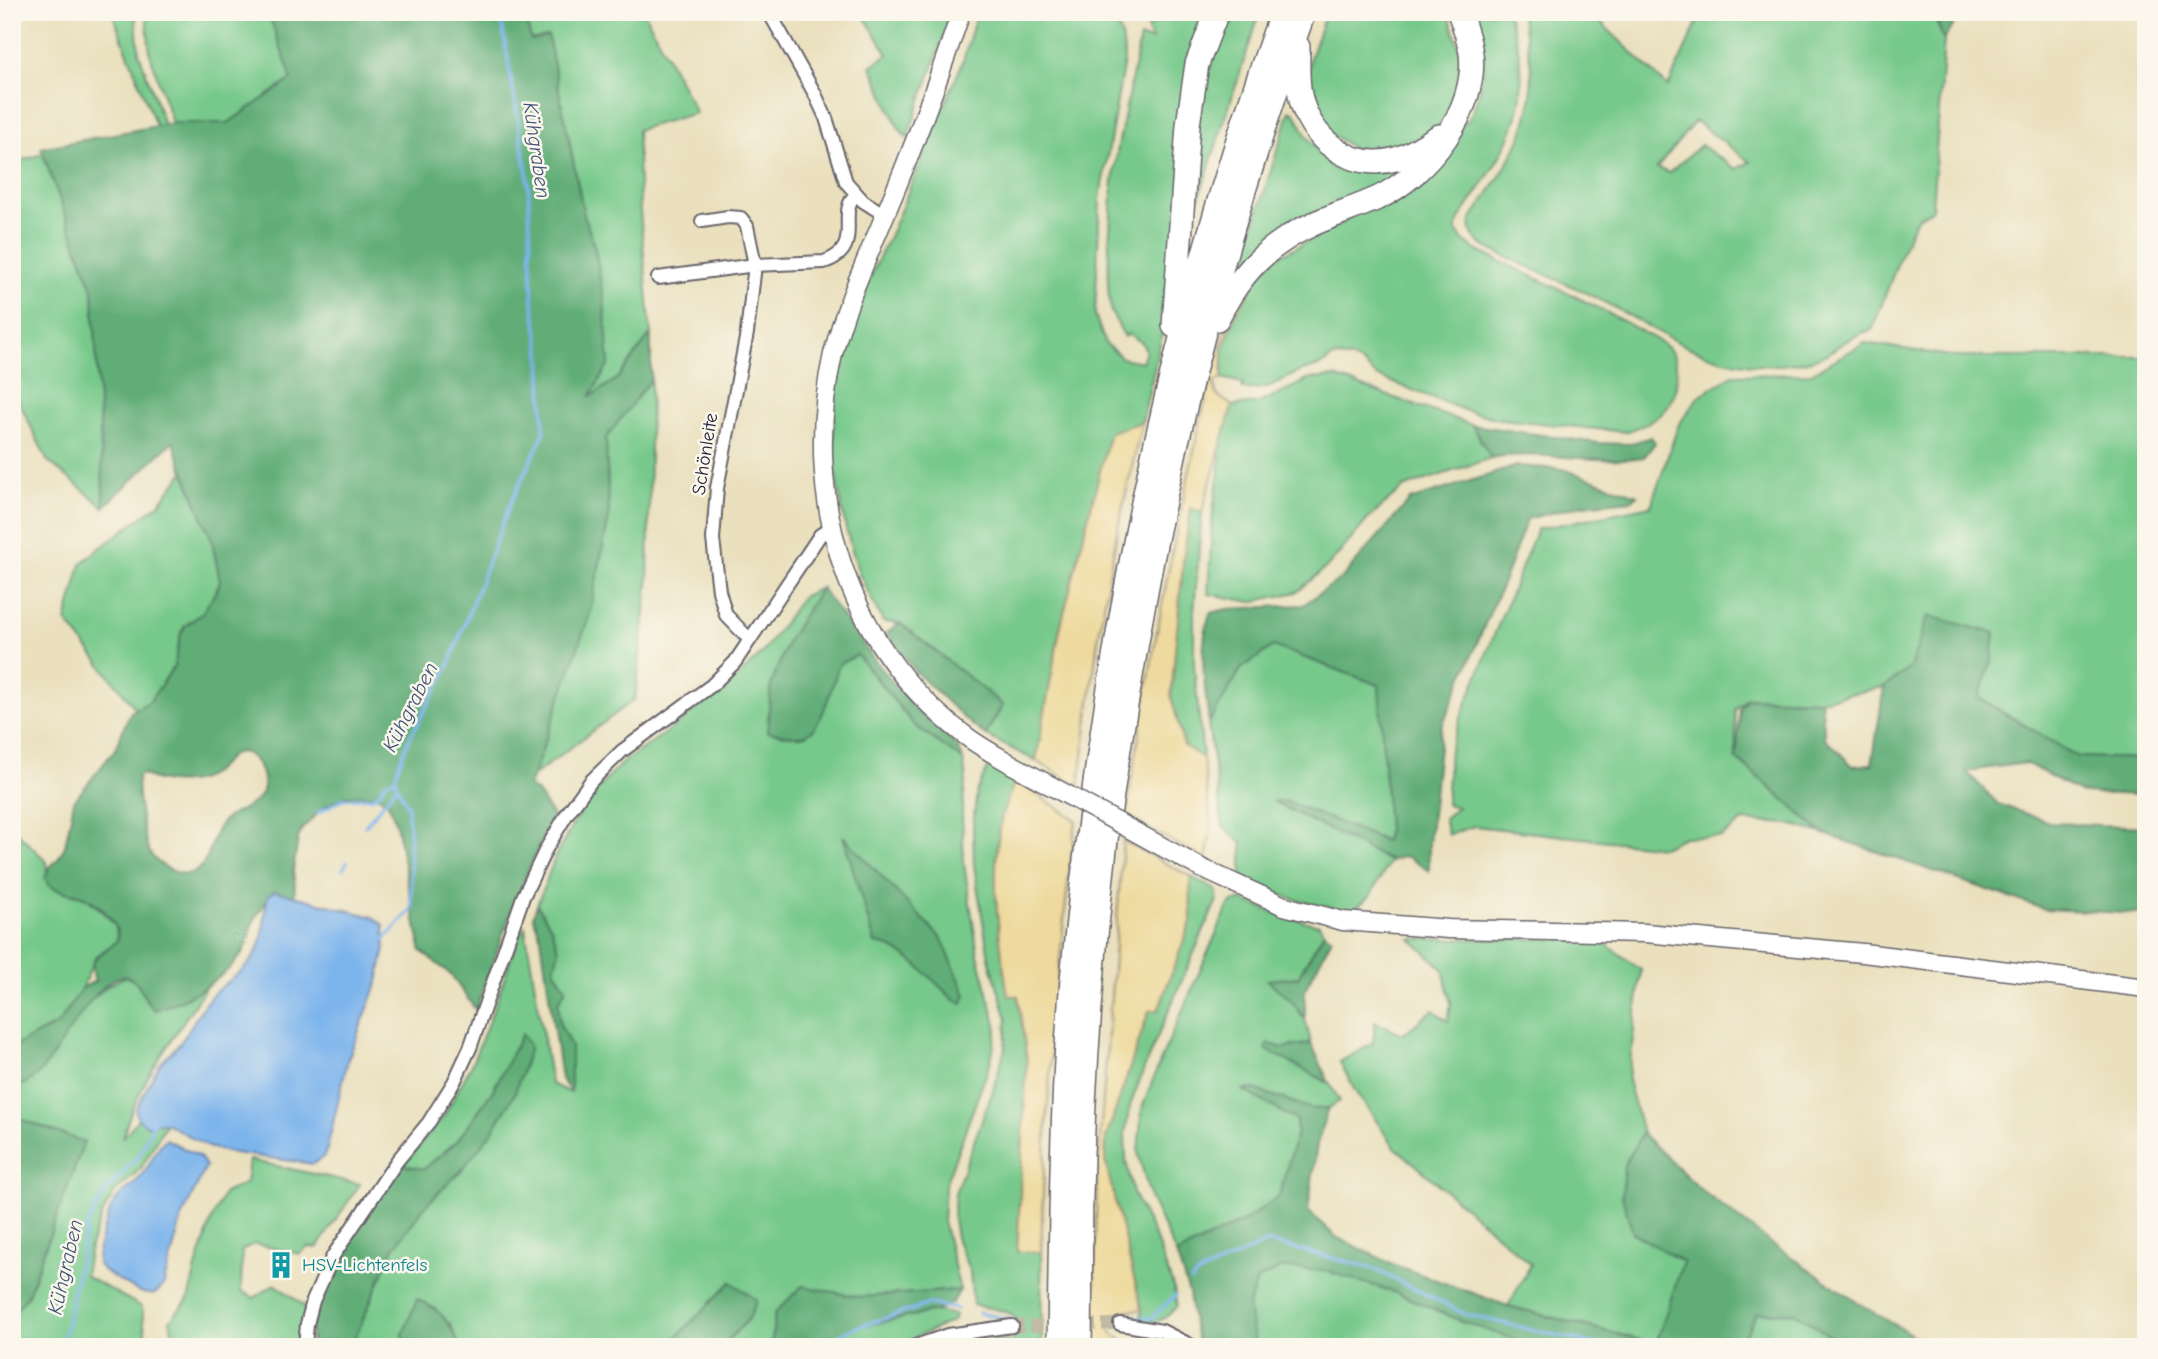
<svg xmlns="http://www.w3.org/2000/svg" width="2158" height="1359" font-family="'Comic Neue',sans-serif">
  <rect width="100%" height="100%" fill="#fbf7ec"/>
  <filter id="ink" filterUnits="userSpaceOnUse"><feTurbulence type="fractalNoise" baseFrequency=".0143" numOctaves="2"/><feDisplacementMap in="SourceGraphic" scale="14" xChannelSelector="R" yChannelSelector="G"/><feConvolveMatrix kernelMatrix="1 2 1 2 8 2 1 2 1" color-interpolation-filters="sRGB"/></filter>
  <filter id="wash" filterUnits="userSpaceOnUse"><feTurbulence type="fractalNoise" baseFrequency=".00686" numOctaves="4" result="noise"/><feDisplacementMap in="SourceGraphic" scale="28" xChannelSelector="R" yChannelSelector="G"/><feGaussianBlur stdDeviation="1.57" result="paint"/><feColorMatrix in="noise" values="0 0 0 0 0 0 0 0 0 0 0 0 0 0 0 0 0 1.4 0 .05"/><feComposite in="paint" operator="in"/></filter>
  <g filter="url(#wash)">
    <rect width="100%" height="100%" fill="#eae0be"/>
    <!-- green -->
    <path fill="#77c98b" stroke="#4c7663" stroke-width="2" fill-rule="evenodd" d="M112,12H135L139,52L164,125L156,126Z
      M146,12H268L292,79L228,123H172L150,54Z
      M524,12H644L696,113L637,130L640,211L651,334L618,378L588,399L604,299L595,249L584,215L548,36L531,41Z
      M861,12H953L907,138L898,127L871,66L888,54Z
      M977,12H1105C1122,26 1124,39 1124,61L1100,198L1095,315L1105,343L1122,358L1142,362L1146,350L1141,342L1128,334L1125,337L1111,312L1108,288L1109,245L1113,181L1118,147L1140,38L1152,40L1147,28L1162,19L1166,12H1211L1164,326L1142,422L1110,433L1060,629L1036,761L985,735L1003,706L900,623L883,622L859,574L846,529L834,467V401L846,344L869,279L894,226L963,61Z
      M1225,12H1260L1190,225L1197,122L1207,77Z
      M1326,12H1448L1460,50V82L1447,116L1436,129L1386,153L1354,149L1328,132L1313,106L1308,77L1310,58Z
      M1471,12H1507C1542,103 1509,146 1459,219L1456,230L1463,241L1478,251C1533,277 1589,301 1641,331C1651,337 1665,343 1672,353C1678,364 1678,383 1674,394C1665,417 1647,425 1625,432L1500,419L1464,410L1376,376L1362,363L1350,358L1333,357C1320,368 1312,367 1297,373C1277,382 1267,391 1243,389L1242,383L1222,378L1223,349L1236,313L1252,288L1246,291L1275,258L1341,224L1469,119C1487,81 1488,50 1471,12Z
      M1519,12H1590L1668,87L1702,12H1932L1944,40L1932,209L1918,217L1907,238L1872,330C1851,334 1838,349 1820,357C1810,361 1798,363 1788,364C1711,375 1659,328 1594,297C1557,278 1518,264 1482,245C1473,237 1469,232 1471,220C1510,160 1545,119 1527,44C1525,33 1524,22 1519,12ZM1695,121L1750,162L1736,169L1701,145L1669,173L1657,168Z
      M1290,110L1295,113L1306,135L1316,148L1334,161L1407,168L1379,187L1247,259L1244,256Z
      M43,154L93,290L104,507L47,460L12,387V163Z
      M1865,343L1956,357H2146V759L2078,757L1978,697L1992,661L1910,668L1884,687L1821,700L1747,698L1735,710L1736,758L1822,833L1789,824L1743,821L1721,837H1684L1662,847L1474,826L1448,835L1444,818L1458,807L1446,804L1450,749L1463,712L1537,529L1651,506L1678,426L1699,396L1733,375L1809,374Z
      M1335,377L1472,425L1491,458L1403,488L1369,518L1330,564L1297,592L1252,602L1208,594L1213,511L1221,460L1219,453L1232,406L1259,403L1310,379Z
      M651,379L648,585L635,699L533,776L589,616L609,517L606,438Z
      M184,472L212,540L220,581L212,600L202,613L185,626L181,633L174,666L150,701L136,709L66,621L81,564L100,548L158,505Z
      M1191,508L1202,512L1194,611V665L1203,758L1184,746L1171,696L1184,553Z
      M821,588L788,640L814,729L828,699L839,664L857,655L914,725L963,760L966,777L962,813L964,864L978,955L997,1028L991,1061L945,1185L943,1221L960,1290L859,1297L802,1286L775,1313L771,1347H721L749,1319L731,1282L667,1347H460L450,1323L403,1334L406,1347H351L393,1249L425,1206L460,1172L522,1035L492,1092L457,1141L424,1169L403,1165L444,1116L471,1066L497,1000L518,937L525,927L551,1084L571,1093V1046L560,1025L558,1003L566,989L554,969L559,950L551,927L537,905L556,855L574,823L594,793L622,763L678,724L719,690L729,686L762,653L803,596ZM942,939L953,999C934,981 902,945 875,943Z
      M1273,646L1379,685L1388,829L1385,841L1285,801L1274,802L1390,861L1370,896L1351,912L1290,898L1242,879V843L1223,826L1208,724L1241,669Z
      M990,763L1015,780C1011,792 1005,804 1002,816C989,875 999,936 1008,995H1018L1027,1060L1017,1251L1041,1252L1042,1347H926L974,1335L985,1342L1005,1340L1010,1344L1018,1334L1020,1324C1011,1308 989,1309 973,1305L970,1272L956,1238L953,1219L955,1193L992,1093L1005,1049L1007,1019L989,958L974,866L973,825L977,791Z
      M12,827L47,862L48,884L62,891L85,897L101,910L116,926L117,941L96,956L82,988L58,1024L15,1046L12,1045Z
      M1190,876L1217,891V900L1149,1056L1130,1106L1125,1134L1126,1161L1133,1193L1155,1237L1174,1289L1177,1306C1165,1321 1157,1323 1140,1323L1142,1310L1105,1161L1106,1138L1149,1011L1158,1010L1191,921Z
      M1241,900L1284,916L1319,925L1324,932L1298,977L1268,980L1290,999L1305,1019L1311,1043L1284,1048L1268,1044L1266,1048L1329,1083L1340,1101L1328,1108L1312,1109L1254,1089L1244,1091L1296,1120L1297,1133L1279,1196L1246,1220L1176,1254L1151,1200L1138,1153L1142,1108L1162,1057L1228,907L1233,902Z
      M1411,939H1599L1641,970L1628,1080L1642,1133L1624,1165L1633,1233L1683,1262L1656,1344L1508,1306L1531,1264L1395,1147L1355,1091L1340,1062L1373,1043L1375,1022L1403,1034L1433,1010L1448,1021L1451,1003L1443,969Z
      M126,976C136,980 144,991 146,1001L178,1002L206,986C179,1032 134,1086 123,1138L138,1119L166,1123L141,1168L114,1193L101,1217L90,1246L85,1276L142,1307L147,1347H12V1316L28,1295L84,1142L12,1116V1090L36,1076L89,1002L107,986Z
      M249,1160L360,1184L317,1248L308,1247L300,1254L254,1244L242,1250L241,1291L254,1298L275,1284L307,1308L302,1345L168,1347L174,1341L170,1320L188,1300L197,1264L211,1221L224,1193L246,1183Z
      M1282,1267L1330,1272L1394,1292L1517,1340L1549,1347H1264L1255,1343L1248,1307L1257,1280Z
      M936,1311L955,1315L953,1321L895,1347H826L852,1328Z
      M1794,1312L1831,1336L1826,1347H1743L1742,1341L1757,1313Z"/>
    <!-- forest -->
    <path fill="#61ad77" stroke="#426859" stroke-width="2" fill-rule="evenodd" d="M268,12H524L531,40L548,36L584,215L595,249L604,299L609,364L590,397L618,378L651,334V379L606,438L609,517L589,616L529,787L536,791L553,816C522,879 499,944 476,1010L450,974L421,951L396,824L389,805L385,800L374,795L346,796L325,806L302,829L298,838L293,871L295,885L294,896L275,891L268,896C266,905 259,911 255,919C249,929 250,940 244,950C227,979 186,1000 155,1010C143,1002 143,983 128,977C100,967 54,1061 36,1077C29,1082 20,1086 12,1090V1045L15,1046L58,1024L82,988L95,981C86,951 103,958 118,939C119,920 96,901 79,895C66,890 51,893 45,878L49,868L58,859L65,846L74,801L116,748L128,717L131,712L150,701L174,666L181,633L185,626L202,613L218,588L220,581L212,540L184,472L173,441L104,507L93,290L41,148L172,123H228L292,79ZM239,752L246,753C256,760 261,767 263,779C267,809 231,807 219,826C209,841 212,862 194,872C180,879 155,864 149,851C144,838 135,789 138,777L142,774C162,784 194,787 213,773C223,766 226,756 239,752Z
      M1932,12H1953V26L1944,40Z
      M1472,425L1598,443L1629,444L1651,437L1655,443L1644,457C1593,465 1541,449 1491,458Z
      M1517,466L1563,469L1637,495L1633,500L1582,505L1527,519L1506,575L1441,728L1429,843V871L1406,856L1390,861L1273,801H1285L1385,841L1388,829L1379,685L1273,646L1241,669L1209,723C1205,687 1198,648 1210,613L1227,609L1303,605L1343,577L1410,500Z
      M821,588C854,631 885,678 924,717C937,730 960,742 963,760L914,725L857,655L839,664C833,682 822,734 801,736C790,737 777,733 767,732L771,685L788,640Z
      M1928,616L1995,633L1992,661L1978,698L2078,757L2146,759V795L2082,793L2026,763L1966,771L1998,804L2052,823L2146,827V914L2044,909L1822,833L1736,758L1740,709L1747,698L1821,700L1825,738L1853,766L1872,764L1884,687L1910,668Z
      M900,623L1003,705L985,735L965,719L915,671L887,633Z
      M843,836L942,939L966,995L962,1004L953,999C933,981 902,945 875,943Z
      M537,905L551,927L559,950L554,969L566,989L558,1003L560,1025L571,1046V1092L561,1079L541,938L533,916Z
      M1324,932L1332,938L1305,989V1019L1290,999L1267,980L1298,977Z
      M522,1034L530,1047L515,1093L492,1132L460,1172L425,1206L393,1249L351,1347H311V1328L319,1305L347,1241L403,1165L424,1169L457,1141L492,1092Z
      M1311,1043L1329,1083L1265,1049L1268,1044L1284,1048Z
      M1254,1089L1312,1109L1328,1108L1317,1144L1308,1211L1336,1237L1392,1264L1508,1306L1656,1344L1683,1262L1633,1233L1622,1197L1624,1165L1642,1133L1701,1190L1768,1241L1863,1306L1914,1336L1909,1347H1826L1830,1336L1794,1312L1757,1313L1742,1340L1743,1347H1549L1517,1340L1468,1324L1394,1292L1330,1272L1282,1267L1257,1280L1248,1307L1255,1343L1264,1347H1209L1197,1339L1193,1324L1189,1293L1176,1254L1246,1220L1279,1196L1297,1133L1296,1120L1243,1090Z
      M12,1116L84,1142L28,1294L12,1316Z
      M731,1282L757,1300L749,1319L721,1347H667Z
      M802,1286L859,1297L960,1290L953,1302L936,1311L852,1328L826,1347H771L775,1313Z
      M417,1299C443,1311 449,1321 460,1347H406L403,1334Z"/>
    <!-- sand -->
    <path fill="#eeda9e" stroke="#887e6c" stroke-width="2" d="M1253,287L1236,313L1223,348L1222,378L1214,383L1216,394L1232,406L1202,512L1191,508L1184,553L1171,696L1184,746L1203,758L1211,829L1206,860L1126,816C1145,696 1165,577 1192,460C1201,420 1209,379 1222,341C1228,323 1236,296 1253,287Z
      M1142,422L1116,537L1098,640L1079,786L1036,761L1060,629L1110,432Z
      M1015,780L1076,820C1057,963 1045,1108 1041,1252H1017L1027,1060L1018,996H1008C999,936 989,876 1002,816C1005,804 1011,792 1015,780Z
      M1123,841L1190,876L1191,921L1158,1010L1149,1011L1106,1138L1105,1161L1142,1310L1122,1311L1114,1316L1109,1328L1113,1334L1120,1338L1119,1347H1093L1097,1177Z"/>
    <!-- water -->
    <path fill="#7cb4ec" stroke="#4f6b94" stroke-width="2" d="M275,891L373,917L384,925L385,949L378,982L348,1059L327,1149L323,1157L313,1164L227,1152L208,1147L166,1123H159L149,1126C142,1123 135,1119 136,1110C136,1107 158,1067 161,1063C167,1056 174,1050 180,1043C192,1027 199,1009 213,994C226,981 243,974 253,958C267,936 262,919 268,896Z
      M166,1139L200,1157L206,1166L182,1217L163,1286L155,1294C142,1296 131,1287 120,1281C113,1276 102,1272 98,1264C94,1255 108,1211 115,1202C122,1191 135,1186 142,1175C151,1165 155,1147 166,1139Z"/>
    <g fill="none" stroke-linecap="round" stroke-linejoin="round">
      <!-- stream -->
      <path stroke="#7cb4ec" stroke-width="3.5" d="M318,813L342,799L374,797L380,792L386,782L395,778
        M365,826L396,787
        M343,869L347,862
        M382,940L386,938L412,909L408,806L397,786L395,778L399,764L410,737L448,668L510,504L544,433L541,354L533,303L528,179L500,12
        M1191,1281L1198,1274L1268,1242L1372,1268L1467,1315L1609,1347
        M979,1313L1008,1319
        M1115,1319L1151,1318L1175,1296
        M62,1347L87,1225L105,1192L140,1154L154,1122
        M821,1347L851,1329L930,1304L957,1309"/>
    </g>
  </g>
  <g filter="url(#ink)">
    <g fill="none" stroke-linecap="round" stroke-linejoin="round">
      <!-- street-tunnel -->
      <path stroke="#c2baa4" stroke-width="12" stroke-dasharray="12 6" stroke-linecap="butt" d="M1012,1326L1120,1324"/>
      <defs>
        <path id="street" d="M769,12L815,94L826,118L846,182L863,201L885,215
          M702,221L728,217L741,218L747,226L755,265L747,333L717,488L713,539L719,591L726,615L750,640
          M658,278L755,265L824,262C866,248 835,214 856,194
          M1120,1324L1162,1331L1194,1347
          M305,1347L307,1324L313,1301L333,1256L397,1161L429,1122L454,1082L470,1048L523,897L546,849L567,814L591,781L622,751L712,685L735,662L820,535L831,528
          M913,1347L948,1335L1012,1326"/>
        <path id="secondary" d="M961,12C938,81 913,149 885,215C866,261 845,306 833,354C801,494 845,644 962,733C977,745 994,754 1011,764
          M1201,868L1284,906L1343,921L1449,929L1645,933L1863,953L2146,988"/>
        <path id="highway" d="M1298,47C1298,62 1297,80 1300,95C1309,139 1351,172 1396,159C1412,155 1425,144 1439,136
          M1217,319C1233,288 1251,262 1281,242C1310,221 1345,213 1378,198C1427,175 1478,110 1471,53C1469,39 1464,25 1459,12
          M1174,326L1188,125L1197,64L1217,12
          M1059,1347C1060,1258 1061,1169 1065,1080C1070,976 1083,871 1097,768C1133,511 1192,256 1282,12
          M1080,1347C1081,1297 1080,1246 1081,1196C1083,1080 1092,964 1105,849C1112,785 1123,722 1134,659C1171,439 1227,222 1304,12"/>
      </defs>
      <!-- street casing -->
      <use href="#street" stroke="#686469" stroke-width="16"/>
      <!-- secondary casing -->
      <use href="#secondary" stroke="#686469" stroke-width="21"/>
      <!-- highway casing -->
      <use href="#highway" stroke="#686469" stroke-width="26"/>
      <!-- street -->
      <use href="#street" stroke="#fff" stroke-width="12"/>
      <!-- secondary -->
      <use href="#secondary" stroke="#fff" stroke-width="18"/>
      <!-- highway -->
      <use href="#highway" stroke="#fff" stroke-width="23"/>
      <defs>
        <path id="secondary-bridge" d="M1011,764L1201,868"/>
      </defs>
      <!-- secondary-bridge casing -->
      <use href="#secondary-bridge" stroke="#686469" stroke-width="21" stroke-linecap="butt"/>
      <!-- secondary-bridge -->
      <use href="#secondary-bridge" stroke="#fff" stroke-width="18"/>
    </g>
  </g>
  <!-- icons -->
  <defs>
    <symbol id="building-bare" viewBox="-9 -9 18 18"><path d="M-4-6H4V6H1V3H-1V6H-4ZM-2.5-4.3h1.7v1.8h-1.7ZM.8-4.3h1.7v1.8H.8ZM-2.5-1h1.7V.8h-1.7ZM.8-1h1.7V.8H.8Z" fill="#0f9aa8" stroke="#fbf7ec" stroke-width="2.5" paint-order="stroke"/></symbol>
  </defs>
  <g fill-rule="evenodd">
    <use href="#building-bare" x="262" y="1246" width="38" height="38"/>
  </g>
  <g text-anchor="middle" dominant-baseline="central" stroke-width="5" stroke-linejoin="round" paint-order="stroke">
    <!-- street labels -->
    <g font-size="19" fill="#22223b" stroke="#fbf7ec">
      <text transform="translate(705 454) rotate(-81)">Schönleite</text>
    </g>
    <!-- culture labels -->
    <g font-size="19" fill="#0d838f" stroke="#fbf7ec" text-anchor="start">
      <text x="302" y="1265">HSV-Lichtenfels</text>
    </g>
    <!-- water labels -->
    <g font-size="21" font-style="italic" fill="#425579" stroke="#fbf7ec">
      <text transform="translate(537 150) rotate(82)">Kühgraben</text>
      <text transform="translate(410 707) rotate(-63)">Kühgraben</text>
      <text transform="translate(65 1267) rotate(-77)">Kühgraben</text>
    </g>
  </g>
  <!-- margin -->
  <rect width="2158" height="1359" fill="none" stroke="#fbf7ec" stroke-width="42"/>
</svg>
